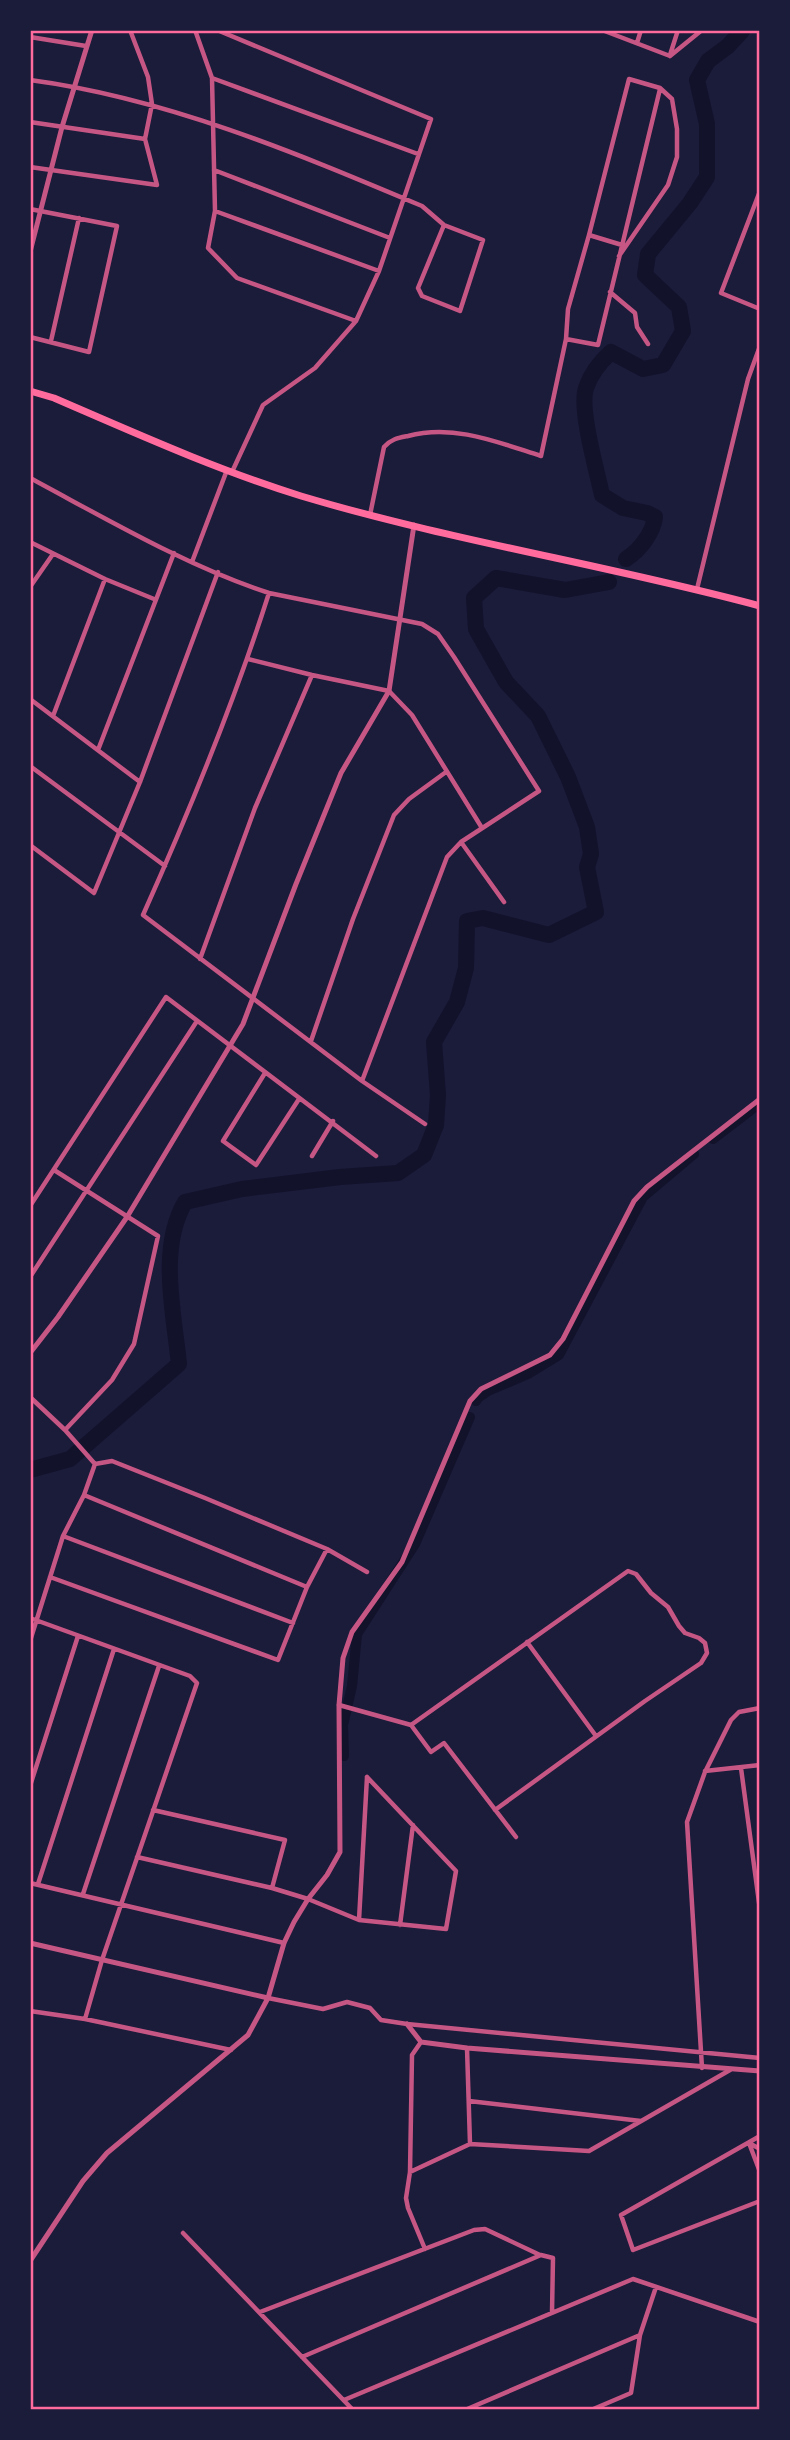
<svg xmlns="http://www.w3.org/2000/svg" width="790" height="2440" font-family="Inter,sans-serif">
  <rect width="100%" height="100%" fill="#1b1b3a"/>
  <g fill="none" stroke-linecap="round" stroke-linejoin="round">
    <!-- stream -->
    <path stroke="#12122b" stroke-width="2.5" d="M742,31L743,30"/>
    <!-- canal -->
    <path stroke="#12122b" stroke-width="10" d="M713,1139L760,1103
      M476,1401L478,1398L488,1391L528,1374L559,1355L643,1197L694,1154
      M344,1756L343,1725L352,1686L357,1634L415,1544L470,1417"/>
    <!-- river -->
    <path stroke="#12122b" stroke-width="16" d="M626,559C640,550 653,533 655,517L647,513L623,508L602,495C597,471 579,409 586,388C591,373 600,362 611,352L643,369L663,365L683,331L679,307L645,275L648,254L690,203L707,177V124L697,80L708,61L728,46L742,31
      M30,1470L70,1459L179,1364C174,1313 158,1249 185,1202L242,1189L340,1177L398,1173L424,1155L436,1125L438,1095L434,1042L457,1002L466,968L467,921L483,918L549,935L596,912L587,867L591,854L587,827L568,777L538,716L506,682L476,629L474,598L496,578L565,590L609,582"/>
    <!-- minor -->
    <path stroke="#c65784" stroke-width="4.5" d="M195,30L212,78L215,211L208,248L237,278L356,321
      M217,30L431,119L379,271L356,321L315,368L263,405L232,472
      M602,30L670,56
      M30,37L86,46
      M637,43L641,30
      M670,55L678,30
      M670,56L702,30
      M212,78L418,154
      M30,80C166,98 296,153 422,206L444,225L483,240L460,311L422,296L418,288L444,225
      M30,122L145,139
      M30,167L157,185L145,139L152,104L148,77L130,30
      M214,170L390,238
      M760,191L721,293L760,309
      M30,209L117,226L89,352L30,337
      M215,211L379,271
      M589,235L622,245
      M610,292L635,313L637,327L648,344
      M566,339L598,345L660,89
      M51,341L79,218
      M30,478C105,518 188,567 269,593L422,624L438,634L454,657L539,791L461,842L447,857L362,1081
      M370,515L384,447C391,439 398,438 408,436C454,424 497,442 541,456L566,339L568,309L589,235L629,79L660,88L672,99L677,129V157L668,185L619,256
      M30,542L105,579L154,599
      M192,562L227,470
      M30,587L53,554
      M697,589L748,379L760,346
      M269,593C234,703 190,810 143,915L362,1081L425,1124
      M248,659L312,675L389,691L412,715L482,828
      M30,699L140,782
      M53,716L105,579
      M98,750L174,553
      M30,766L165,866
      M461,842L504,902
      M30,845L94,893L140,782L218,572
      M200,959L255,808L312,675
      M311,1041L353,919L394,815L409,799L446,772
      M265,1073L223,1141L256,1165L299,1099
      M312,1156L333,1121
      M54,1170L158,1236L134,1344L112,1380L65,1430
      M30,1206L166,997L376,1156
      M30,1277L197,1021
      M30,1397L65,1430L95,1464
      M95,1464L112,1461L205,1498L327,1549L367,1572
      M84,1495L307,1587
      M63,1536L293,1623
      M50,1577L278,1660L307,1587L327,1549
      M30,1618L190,1676L197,1683L102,1960L85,2019
      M30,1641L63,1536L84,1495L95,1464
      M527,1642L596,1736
      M339,1705L411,1725L431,1752L444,1743L516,1837
      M411,1725L628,1571L636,1574L651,1593L668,1607L679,1626L685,1633L699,1638L705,1643L707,1653L701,1663L645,1701L495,1810
      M741,1768L760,1910
      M705,1771L760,1765
      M30,1786L78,1636
      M153,1810L285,1840L272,1888
      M137,1857L272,1888L308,1899L359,1920L446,1929L456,1871L367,1777
      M30,1883L284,1943
      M38,1884L114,1649
      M83,1894L159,1666
      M359,1920L367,1777
      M400,1925L413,1825
      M268,1998L323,2009L347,2002L370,2008L381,2020L407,2024L760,2058
      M30,2011L85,2019L231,2050
      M421,2042L412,2055L410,2172L406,2198L408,2208L425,2249
      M702,2068L687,1822L705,1772L731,1720L739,1712L760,1708
      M469,2101L641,2121
      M760,2136L621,2215L633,2250L760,2201
      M749,2143L760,2172
      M749,2143L760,2149
      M470,2144L589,2151L730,2070
      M410,2172L470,2144L467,2048
      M183,2233L353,2410
      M260,2312L474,2230L485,2229L540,2255
      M302,2357L541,2255L553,2258L552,2313
      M344,2400L633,2279L760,2322
      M465,2410L640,2335
      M591,2410L631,2393L640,2335L656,2287"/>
    <!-- tertiary -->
    <path stroke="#c65784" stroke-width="5" d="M30,252L62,127L92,30
      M30,1353L58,1317L127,1217L243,1024L296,884L341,773L389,691L414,525
      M30,1943L268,1998
      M407,2024L421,2042L467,2048L760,2071
      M30,2261L83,2181L107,2153L248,2035L268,1998L284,1943L294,1922L308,1899L327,1875L340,1852L339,1705L343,1658L352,1632L402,1562L470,1401L481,1389L550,1355L563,1339L634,1201L647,1187L760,1099"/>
    <!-- primary -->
    <path stroke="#ff6b9d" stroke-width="7" d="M30,391L54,398C135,433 217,470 301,496C452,541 608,565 760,606"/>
  </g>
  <!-- border -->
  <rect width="790" height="2440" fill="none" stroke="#1b1b3a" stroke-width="63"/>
  <rect x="32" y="32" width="726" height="2376" fill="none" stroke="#ff6b9d" stroke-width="2.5"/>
</svg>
